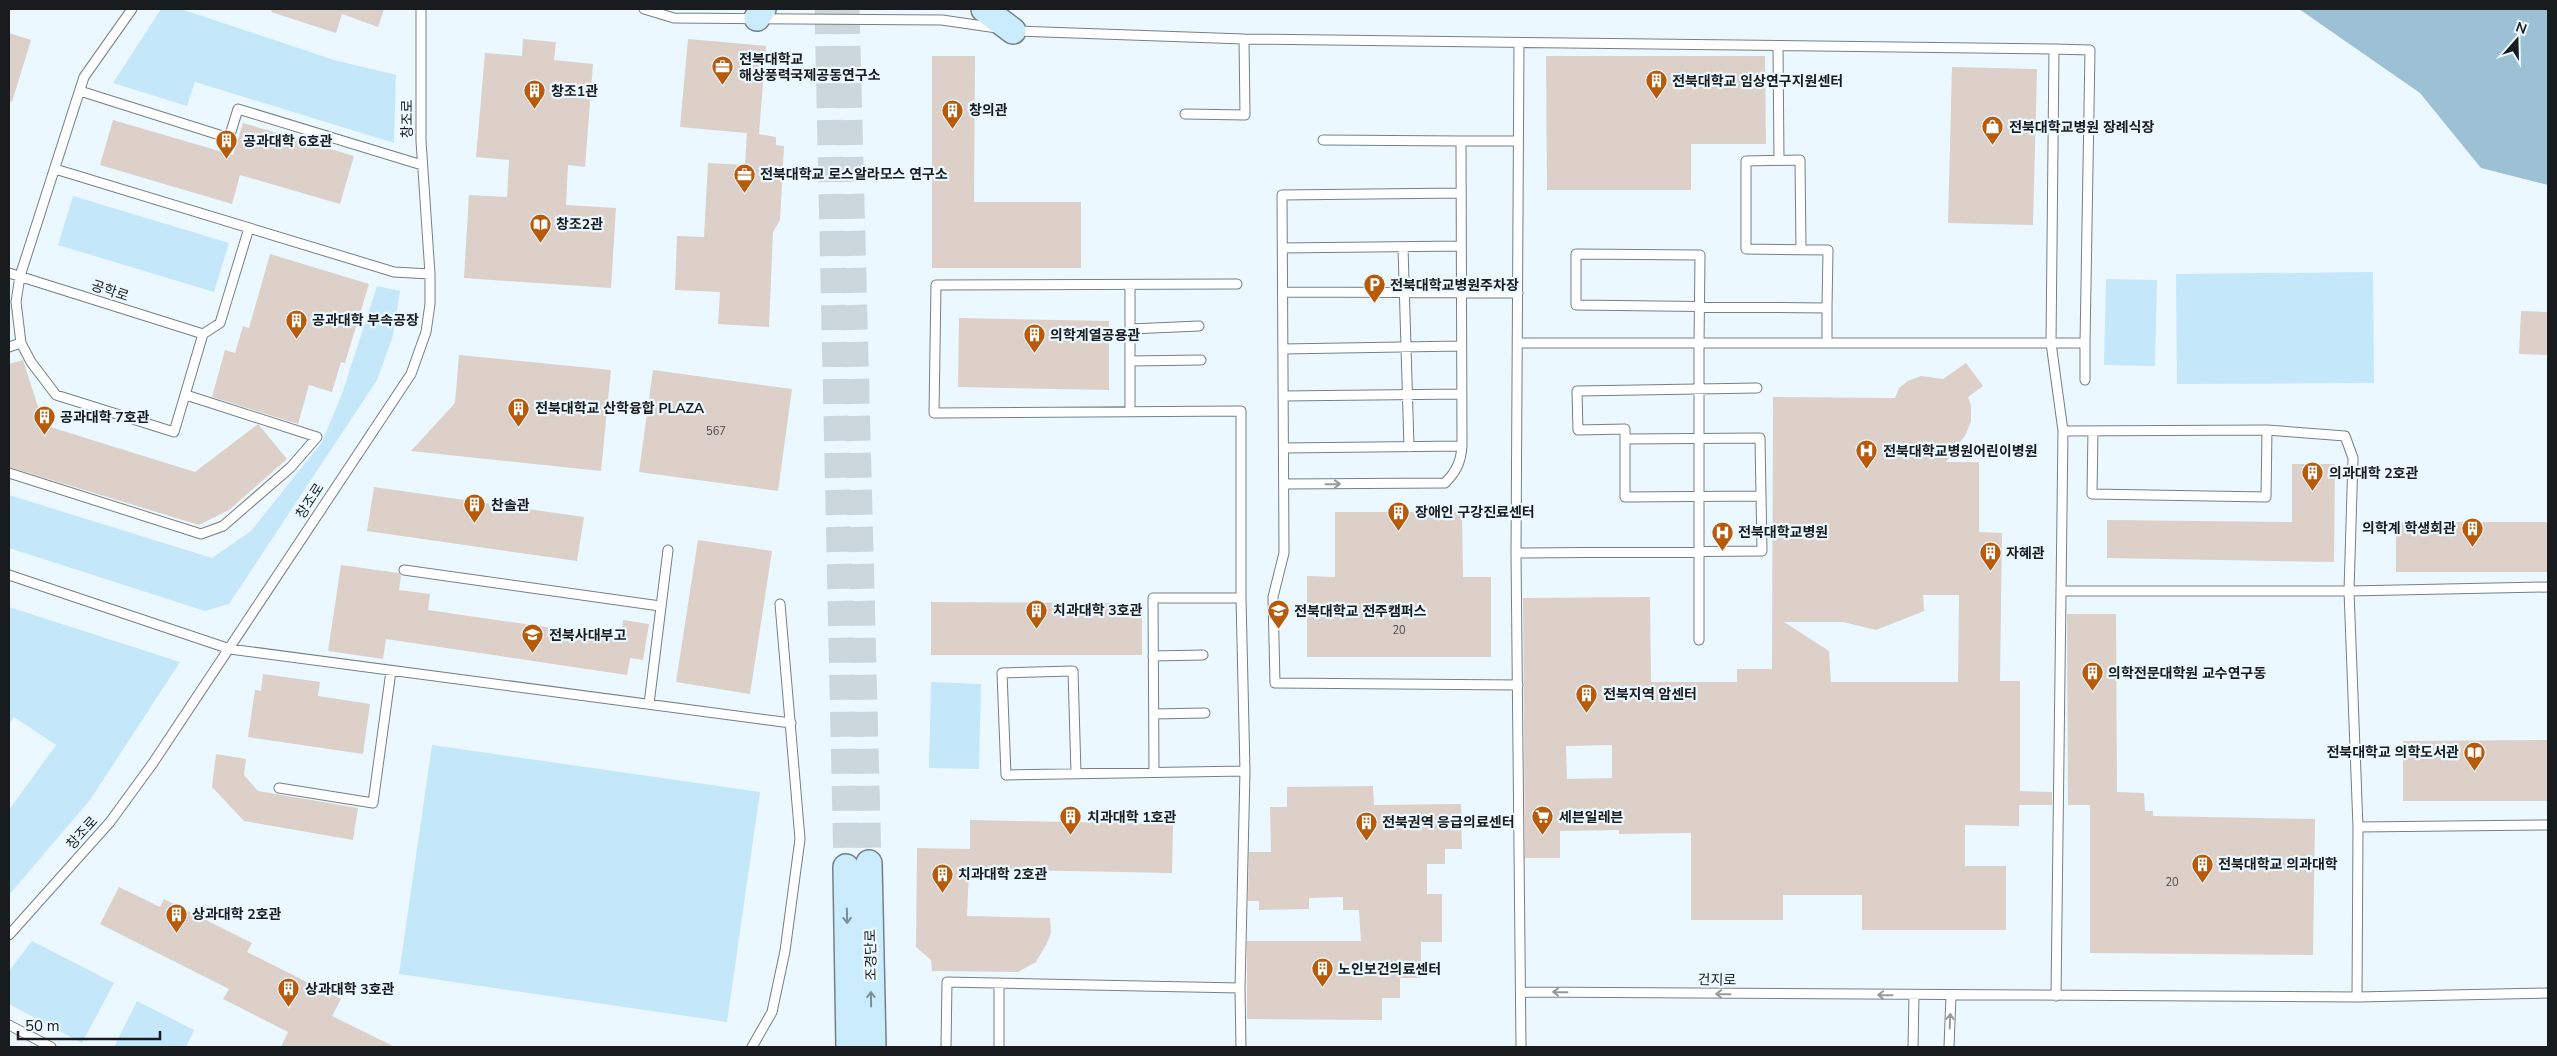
<svg xmlns="http://www.w3.org/2000/svg" width="2557" height="1056" font-family="'Nunito Sans','Noto Sans KR',sans-serif">
  <rect width="100%" height="100%" fill="#ebf8ff"/>
  <!-- green -->
  <path fill="#c5e7fa" d="M161,9H181L334,60L396,75L394,143L195,82L187,106L113,83Z
    M73,196L229,243L214,292L58,245Z
    M2373,272L2374,383L2177,384L2176,274Z
    M2106,279L2157,280L2155,366L2104,365Z
    M377,286L400,291L393,336L377,380L229,604L205,611L9,548V495L212,558L251,531L322,442L342,394Z
    M9,607L180,662L90,800L9,895V810L56,745L14,717L9,724Z
    M931,682L981,684L979,769L929,768Z
    M432,745L760,792L727,1022L399,974Z
    M32,941L114,983L82,1043L9,1004V971Z
    M137,1001L194,1030L186,1047H114Z"/>
  <!-- forest -->
  <path fill="#9cc1d5" d="M2299,9H2548V185L2481,168L2420,93Z"/>
  <!-- building -->
  <path fill="#dcd0c9" fill-rule="evenodd" d="M272,9H384L378,27L342,14L336,33L271,12Z
    M9,33L31,40L12,102L9,101Z
    M523,39L556,42L554,60L593,64L585,167L568,165L566,205L616,208L611,288L464,278L469,195L507,197L509,160L476,157L485,53L522,56Z
    M688,39L766,46L759,134L776,137V145L784,146L780,220L773,232L769,327L718,324L720,292L675,290L677,236L704,237L708,163L745,165L747,133L680,127Z
    M932,56H975L974,202H1081V268H932Z
    M1546,56H1765L1766,144H1691V190H1547Z
    M1952,67L2037,69L2033,225L1948,223Z
    M113,120L233,155L243,123L354,156L340,204L240,175L232,204L100,165Z
    M270,254L369,284L345,363L341,362L332,392L309,385L298,424L212,397L225,350L235,353L243,326L249,328Z
    M2521,311L2548,312V355L2519,354Z
    M959,318L1109,321V390L958,387Z
    M459,355L611,370L601,471L411,451L455,403Z
    M23,360L44,425L195,472L258,424L287,459L229,510L199,525L9,467V364Z
    M1966,363L1983,386L1968,397L1971,406V421L1966,434L1946,462H1979V532L2002,533L2000,681H2020V791L2052,792V805H2019V826L1965,825V866H2006V930H1862V895H1783V920H1691V833L1619,834V830L1560,831V858H1525L1523,598L1650,597L1651,682H1737V669H1772L1773,397L1895,398L1899,388L1908,381L1921,376L1943,379ZM1923,595H1959L1958,682H1831L1829,651L1784,622H1843L1876,630L1924,611ZM1612,745V778L1567,779L1566,746Z
    M653,370L792,389L778,491L639,472Z
    M2292,464H2335L2334,562L2107,558V520L2292,522Z
    M374,487L584,517L577,561L367,531Z
    M1335,512H1462L1463,577H1491V657H1307V576L1335,577Z
    M2396,522H2548V572H2396Z
    M698,540L772,551L750,694L676,682Z
    M341,565L399,573L401,576L399,590L430,594L428,610L621,638L623,620L649,624L643,660L630,658L627,675L386,639L383,659L328,651Z
    M931,602L1142,603V655H931Z
    M2067,614H2116L2117,792L2144,793L2145,811H2153V816L2315,819L2313,955L2090,953V805H2068Z
    M263,674L320,682L318,696L370,704L363,754L248,737L255,690L261,691Z
    M2548,740V801H2403V741Z
    M216,754L246,759L244,775L258,791L358,808L353,840L244,821L212,787Z
    M1373,786L1374,805L1461,804L1462,849H1445V864H1427V894H1442V942H1421V978H1400V998H1382V1020L1247,1019V941H1361L1359,910H1343V897L1309,898V909L1259,910V901H1248L1249,852H1271L1270,807H1287V787Z
    M970,820L1173,824L1172,873L969,869L967,916L1050,918L1051,933L1046,945L1036,962L1018,972L932,971L931,960L916,947L917,848L970,849Z
    M119,887L160,907L164,899L252,943L247,952L341,999L332,1016L395,1047H281L288,1032L223,999L229,989L100,924Z"/>
  <g fill="none" stroke-linecap="round" stroke-linejoin="round">
    <!-- secondary-tunnel -->
    <path stroke="#cbd7dd" stroke-width="25" stroke-dasharray="25 12" stroke-linecap="butt" d="M827,9L846,867
      M847,9L869,863"/>
    <defs>
      <path id="lane" d="M132,9L84,77L20,276L16,302L21,343L31,362L56,395L174,432L203,334L220,323L249,228
        M644,9L674,18L942,20L997,28
        M1015,31L1244,39L2054,49L2051,343L2063,431L2056,996
        M1519,43L1516,553L1521,1047
        M1778,47L1779,160
        M80,91L229,138L238,109L422,165
        M1185,114L1245,115L1244,39
        M1461,141H1518
        M55,169L394,272L430,274
        M1461,193L1282,195L1284,553L1273,597L1275,683L1518,685
        M1403,247L1409,447
        M1283,248L1460,246
        M1801,249L1800,160L1746,161V249L1828,250L1827,308
        M9,273L203,334
        M1237,284L936,285L934,413L1241,411V598L1245,771L1240,988L1241,1047
        M1283,292L1518,293
        M1130,329L1199,326
        M1518,343H2085L2090,50L2054,49
        M9,347L21,343
        M1283,349L1461,346
        M1130,361L1201,360
        M2085,380V343
        M1283,396L1462,394
        M1130,411V285
        M2063,431L2267,430L2345,436L2353,458L2349,591L2358,827L2357,997
        M2093,431L2092,494L2266,497L2267,430
        M1625,439V429L1578,430L1577,391L1757,388
        M1284,448L1462,446L1461,141L1323,140
        M9,473L201,534L223,526L291,467L317,437L186,395
        M1284,484L1445,483C1456,472 1461,462 1462,446
        M1516,553L1762,551L1760,438L1625,439V497L1761,496
        M404,570L660,606
        M9,575L230,649L791,723
        M2062,591H2349L2548,587
        M1699,640V344L1700,255L1576,254V305L1827,308V342
        M1153,656L1203,655
        M649,704L668,550
        M1154,714L1205,713
        M1154,772L1153,598H1241
        M1076,773L1073,671L1002,673L1006,775L1245,771
        M279,788L373,803L391,671
        M2358,827L2548,825
        M9,935L110,822L153,763L411,374L426,332L430,304V274L421,141V9
        M1521,992L2357,997L2548,993
        M9,1025L51,1047
        M752,1047L772,1012L785,951L800,839L780,604
        M946,1047L947,982L1240,988
        M999,1047V983
        M1913,1047L1914,996
        M1949,1047L1951,996"/>
      <path id="secondary" d="M984,9L1013,31
        M757,18L763,9
        M869,863L873,1047
        M846,867L849,1047"/>
    </defs>
    <!-- lane casing -->
    <use href="#lane" stroke="#758086" stroke-width="11"/>
    <!-- secondary casing -->
    <use href="#secondary" stroke="#758086" stroke-width="28"/>
    <!-- lane -->
    <use href="#lane" stroke="#fff" stroke-width="9"/>
    <!-- secondary -->
    <use href="#secondary" stroke="#caecfc" stroke-width="25"/>
  </g>
  <!-- one-way arrows -->
  <defs><path id="oneway-shaft" d="M-6 0H5M1.5-3L5.5 0L1.5 3" fill="none" stroke-width="1.6" stroke-linecap="round" stroke-linejoin="round" transform="scale(1.25)"/></defs>
  <g stroke="#97999a">
    <use href="#oneway-shaft" transform="translate(1333 484) rotate(-1)"/>
    <use href="#oneway-shaft" transform="translate(1560 992) rotate(-179)"/>
    <use href="#oneway-shaft" transform="translate(1723 994) rotate(-179)"/>
    <use href="#oneway-shaft" transform="translate(1885 995) rotate(-179)"/>
    <use href="#oneway-shaft" transform="translate(1950 1021) rotate(-88)"/>
  </g>
  <g stroke="#7a8e98">
    <use href="#oneway-shaft" transform="translate(847 916) rotate(89)"/>
    <use href="#oneway-shaft" transform="translate(871 999) rotate(-91)"/>
  </g>
  <!-- icons -->
  <defs>
    <symbol id="office-pin" viewBox="-11 -11 22 30"><path d="M0 17L-7.5 6A9.5 9.5 0 1 1 7.5 6Z" fill="#b85a09" stroke="#ebf8ff"/><path d="M-6-3h4V-5.5h4V-3h4V5H-6ZM-1-4.5V-3h2v-1.5ZM-6 0V1H6V0Z" fill="#fff"/></symbol>
    <symbol id="building-pin" viewBox="-11 -11 22 30"><path d="M0 17L-7.5 6A9.5 9.5 0 1 1 7.5 6Z" fill="#b85a09" stroke="#ebf8ff"/><path d="M-4-6H4V6H1V3H-1V6H-4ZM-2.5-4.3h1.7v1.8h-1.7ZM.8-4.3h1.7v1.8H.8ZM-2.5-1h1.7V.8h-1.7ZM.8-1h1.7V.8H.8Z" fill="#fff"/></symbol>
    <symbol id="shop-pin" viewBox="-11 -11 22 30"><path d="M0 17L-7.5 6A9.5 9.5 0 1 1 7.5 6Z" fill="#b85a09" stroke="#ebf8ff"/><path d="M-5-2.5h2.3a2.7 3.5 0 0 1 5.4 0H5L5.5 6h-11ZM-1.5-2.5h3a1.5 2.3 0 0 0-3 0Z" fill="#fff"/></symbol>
    <symbol id="library-pin" viewBox="-11 -11 22 30"><path d="M0 17L-7.5 6A9.5 9.5 0 1 1 7.5 6Z" fill="#b85a09" stroke="#ebf8ff"/><path d="M-6-4Q-3-5.5-.7-3.5V5Q-3 3-6 4ZM6-4Q3-5.5 .7-3.5V5Q3 3 6 4Z" fill="#fff"/></symbol>
    <symbol id="parking-pin" viewBox="-11 -11 22 30"><path d="M0 17L-7.5 6A9.5 9.5 0 1 1 7.5 6Z" fill="#b85a09" stroke="#ebf8ff"/><path d="M-3.5-5.5H1a3.5 3.5 0 0 1 0 7H-1V5.5H-3.5ZM-1-3.4V-.6H.8a1.4 1.4 0 0 0 0-2.8Z" fill="#fff"/></symbol>
    <symbol id="hospital-pin" viewBox="-11 -11 22 30"><path d="M0 17L-7.5 6A9.5 9.5 0 1 1 7.5 6Z" fill="#b85a09" stroke="#ebf8ff"/><path d="M-5-5h3v3.5h4V-5h3V5h-3V1.5h-4V5h-3Z" fill="#fff"/></symbol>
    <symbol id="university-pin" viewBox="-11 -11 22 30"><path d="M0 17L-7.5 6A9.5 9.5 0 1 1 7.5 6Z" fill="#b85a09" stroke="#ebf8ff"/><path d="M0-5L7-2L0 1L-7-2ZM-4 1L0 2.5L4 1V4Q0 6-4 4Z" fill="#fff"/></symbol>
    <symbol id="school-pin" viewBox="-11 -11 22 30"><path d="M0 17L-7.5 6A9.5 9.5 0 1 1 7.5 6Z" fill="#b85a09" stroke="#ebf8ff"/><path d="M0-5L7-2L0 1L-7-2ZM-4 1L0 2.5L4 1V4Q0 6-4 4Z" fill="#fff"/></symbol>
    <symbol id="supermarket-pin" viewBox="-11 -11 22 30"><path d="M0 17L-7.5 6A9.5 9.5 0 1 1 7.5 6Z" fill="#b85a09" stroke="#ebf8ff"/><path d="M-6-5.5h2.5l.6 2H6L4.5 2H-2.5L-4.4-4H-6ZM-1.5 3.2a1.3 1.3 0 1 0 .1 0ZM3 3.2a1.3 1.3 0 1 0 .1 0Z" fill="#fff"/></symbol>
  </defs>
  <g fill-rule="evenodd">
    <use href="#office-pin" x="710" y="54" width="25" height="34"/>
    <use href="#building-pin" x="1644" y="68" width="25" height="34"/>
    <use href="#building-pin" x="522" y="78" width="25" height="34"/>
    <use href="#building-pin" x="940" y="98" width="25" height="34"/>
    <use href="#shop-pin" x="1980" y="114" width="25" height="34"/>
    <use href="#building-pin" x="214" y="128" width="25" height="34"/>
    <use href="#office-pin" x="732" y="162" width="25" height="34"/>
    <use href="#library-pin" x="528" y="212" width="25" height="34"/>
    <use href="#parking-pin" x="1362" y="272" width="25" height="34"/>
    <use href="#building-pin" x="284" y="308" width="25" height="34"/>
    <use href="#building-pin" x="1022" y="322" width="25" height="34"/>
    <use href="#building-pin" x="506" y="396" width="25" height="34"/>
    <use href="#building-pin" x="32" y="404" width="25" height="34"/>
    <use href="#hospital-pin" x="1854" y="438" width="25" height="34"/>
    <use href="#building-pin" x="2300" y="460" width="25" height="34"/>
    <use href="#building-pin" x="462" y="492" width="25" height="34"/>
    <use href="#building-pin" x="1386" y="500" width="25" height="34"/>
    <use href="#building-pin" x="2460" y="516" width="25" height="34"/>
    <use href="#hospital-pin" x="1710" y="520" width="25" height="34"/>
    <use href="#building-pin" x="1978" y="540" width="25" height="34"/>
    <use href="#building-pin" x="1024" y="598" width="25" height="34"/>
    <use href="#university-pin" x="1266" y="598" width="25" height="34"/>
    <use href="#school-pin" x="520" y="622" width="25" height="34"/>
    <use href="#building-pin" x="2080" y="660" width="25" height="34"/>
    <use href="#building-pin" x="1574" y="682" width="25" height="34"/>
    <use href="#library-pin" x="2462" y="740" width="25" height="34"/>
    <use href="#building-pin" x="1058" y="804" width="25" height="34"/>
    <use href="#supermarket-pin" x="1530" y="804" width="25" height="34"/>
    <use href="#building-pin" x="1354" y="810" width="25" height="34"/>
    <use href="#building-pin" x="2190" y="852" width="25" height="34"/>
    <use href="#building-pin" x="930" y="862" width="25" height="34"/>
    <use href="#building-pin" x="164" y="902" width="25" height="34"/>
    <use href="#building-pin" x="1310" y="956" width="25" height="34"/>
    <use href="#building-pin" x="276" y="976" width="25" height="34"/>
  </g>
  <g text-anchor="middle" dominant-baseline="central" stroke-width="4.5" stroke-linejoin="round" paint-order="stroke">
    <!-- number labels -->
    <g font-size="11" fill="#494949">
      <text x="716" y="431">567</text>
      <text x="1399" y="630">20</text>
      <text x="2172" y="882">20</text>
    </g>
    <!-- poi labels -->
    <g font-size="14" font-weight="bold" fill="#181c1e" stroke="#ebf8ff" text-anchor="start">
      <text x="739" y="59">전북대학교<tspan x="739" dy="16">해상풍력국제공동연구소</tspan></text>
      <text x="1672" y="81">전북대학교 임상연구지원센터</text>
      <text x="551" y="91">창조1관</text>
      <text x="969" y="110">창의관</text>
      <text x="2009" y="127">전북대학교병원 장례식장</text>
      <text x="243" y="141">공과대학 6호관</text>
      <text x="760" y="174">전북대학교 로스알라모스 연구소</text>
      <text x="556" y="224">창조2관</text>
      <text x="1390" y="285">전북대학교병원주차장</text>
      <text x="312" y="320">공과대학 부속공장</text>
      <text x="1050" y="335">의학계열공용관</text>
      <text x="535" y="408">전북대학교 산학융합 PLAZA</text>
      <text x="60" y="417">공과대학 7호관</text>
      <text x="1883" y="451">전북대학교병원어린이병원</text>
      <text x="2329" y="473">의과대학 2호관</text>
      <text x="491" y="505">찬솔관</text>
      <text x="1415" y="512">장애인 구강진료센터</text>
      <text x="2456" y="528" text-anchor="end">의학계 학생회관</text>
      <text x="1738" y="532">전북대학교병원</text>
      <text x="2006" y="553">자혜관</text>
      <text x="1053" y="610">치과대학 3호관</text>
      <text x="1294" y="611">전북대학교 전주캠퍼스</text>
      <text x="549" y="635">전북사대부고</text>
      <text x="2108" y="673">의학전문대학원 교수연구동</text>
      <text x="1603" y="694">전북지역 암센터</text>
      <text x="2459" y="752" text-anchor="end">전북대학교 의학도서관</text>
      <text x="1087" y="817">치과대학 1호관</text>
      <text x="1559" y="817">세븐일레븐</text>
      <text x="1382" y="822">전북권역 응급의료센터</text>
      <text x="2218" y="864">전북대학교 의과대학</text>
      <text x="958" y="874">치과대학 2호관</text>
      <text x="192" y="914">상과대학 2호관</text>
      <text x="1338" y="969">노인보건의료센터</text>
      <text x="305" y="989">상과대학 3호관</text>
    </g>
    <!-- street labels -->
    <g font-size="14" fill="#181c1e" stroke="#ebf8ff">
      <text transform="translate(407 119) rotate(-90)">창조로</text>
      <text transform="translate(110 291) rotate(18)">공학로</text>
      <text transform="translate(310 501) rotate(-57)">창조로</text>
      <text transform="translate(82 833) rotate(-48)">창조로</text>
      <text transform="translate(871 955) rotate(-91)">조경단로</text>
      <text transform="translate(1717 980) rotate(1)">건지로</text>
    </g>
  </g>
  <!-- border -->
  <rect width="2557" height="1056" fill="none" stroke="#181c1e" stroke-width="20"/>
  <!-- north arrow -->
  <g transform="translate(2517 40) rotate(20)" stroke="#ebf8ff" stroke-width="4" paint-order="stroke">
  <path d="M0-4L9 19L0 12L-9 19Z" fill="#181c1e"/>
  <text y="-8" font-size="14" font-weight="bold" text-anchor="middle" fill="#181c1e">N</text>
  </g>
  <!-- scale -->
  <path d="M18 1031v8h142v-8" fill="none" stroke="#181c1e" stroke-width="2.5"/>
  <text x="25" y="1031" font-size="15" fill="#181c1e" stroke="#ebf8ff" stroke-width="4" paint-order="stroke">50 m</text>
</svg>
